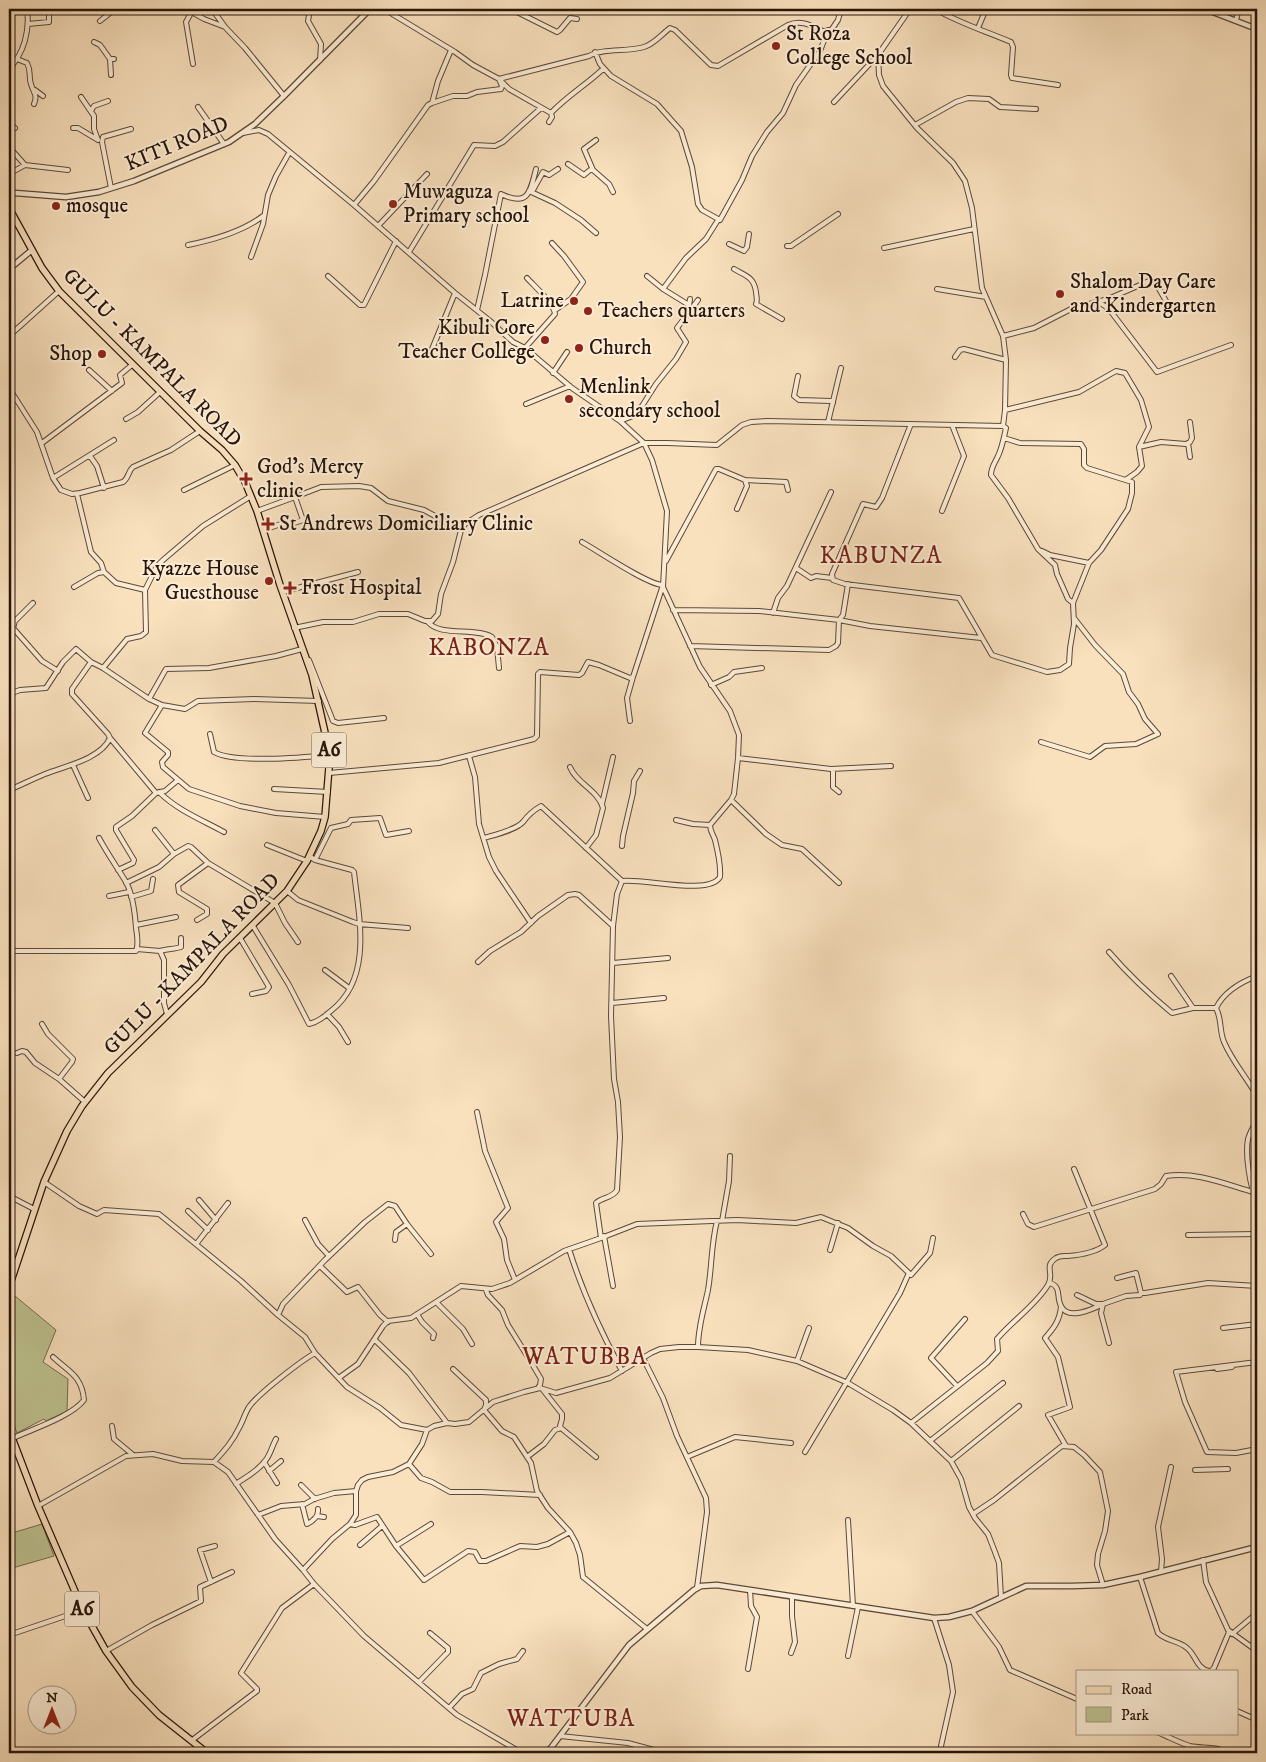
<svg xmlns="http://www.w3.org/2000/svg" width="1266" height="1762" font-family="'IM FELL DW Pica',serif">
  <rect width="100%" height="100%" fill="#f9e1be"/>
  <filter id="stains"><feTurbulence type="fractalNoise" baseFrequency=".004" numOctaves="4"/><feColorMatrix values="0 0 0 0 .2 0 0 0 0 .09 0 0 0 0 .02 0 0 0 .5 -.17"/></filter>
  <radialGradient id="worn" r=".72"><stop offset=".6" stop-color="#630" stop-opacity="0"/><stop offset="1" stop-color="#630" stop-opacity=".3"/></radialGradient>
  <!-- green -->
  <path fill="#bec391" stroke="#746c4e" d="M9,1291L56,1330L43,1362L68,1379L67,1411L46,1421L44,1419L17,1433L9,1412Z
    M42,1524L54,1556L9,1569V1534Z"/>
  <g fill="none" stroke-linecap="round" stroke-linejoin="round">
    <defs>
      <path id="minor" d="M186,9L204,19L225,27L245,48L284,96
        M212,9L225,27
        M310,9L308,21L321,44L320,60
        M384,9L455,52L473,65L499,79L509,89L551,113
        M511,9L557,32L560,30L570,18L577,19
        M935,9C959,23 985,31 1011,42L1013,47L1011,75L1012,78L1058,85
        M191,13L186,22L193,64
        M1236,20L1239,9
        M100,21L115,9
        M28,24L49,22V9
        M978,28L986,9
        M94,42L100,45L110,59H114
        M595,52L600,64L611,76L657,104L681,131L692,167L698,204L702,210L720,220L742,180L752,156L767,132L783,113L796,85L820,51L828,30
        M878,55L879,75L883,86L917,128L953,163L965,181L972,208L982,288L1003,336L1006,360L1005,410L1003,426
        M17,59L27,63C32,73 28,76 31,84C33,92 38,95 34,104
        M110,59L111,75
        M9,69C24,53 30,31 27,9
        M35,90L43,96
        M81,97L94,116V129L98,140
        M834,102L878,55L910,9
        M432,103L438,81L451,50
        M198,107L224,144
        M91,111L94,106L108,101
        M549,122L552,117L551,113C567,96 586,85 603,69
        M9,123L15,128
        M915,125L956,102L968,98L989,99L1000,107L1036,109
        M73,128H78L98,140
        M243,133L259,130L268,134L354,205L455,293L489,320L513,342L525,348L572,388L620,421L644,443L652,460L667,511L663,587L700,667L730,711L739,735L738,758L734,794L731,800L710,825C710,831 713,834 715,840C718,852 721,865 720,877C709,896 644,878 622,881L541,806C534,810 528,815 523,822C516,830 494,835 484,838
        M9,147L25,165
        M584,149L593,170L609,184L613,192
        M584,149L596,140
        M568,164L584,175L590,170H593
        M558,169L549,175L543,172L533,190L529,191L555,203L581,220L596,233
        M9,174L25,165L68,170
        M111,188L102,142L103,137L131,129
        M354,205L374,181L428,105L432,103L453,96H467L477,92L501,89L502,86L499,79L589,56C602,48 628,52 644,47C654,44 662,34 670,28L675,30L711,65L718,66L788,25C802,19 812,26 825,32L828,30L830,32L838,20L841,9
        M378,226L427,174
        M552,243L564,256L583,282L571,299L555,310
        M729,244L744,251L747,247L749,234
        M188,245C213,240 242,232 263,216
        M787,246H791L838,214
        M884,248L974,229
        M409,252L474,145L495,146L503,142L541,108
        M251,257L263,224L268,195L276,176L289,153
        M734,269C746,276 754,277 756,292C756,296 758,299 756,304L782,319
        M328,276L360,305H364L396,241
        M647,276L663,289L689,305
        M663,289L686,258L706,239L718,220
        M937,289L986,297
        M1098,302L1105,306L1112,313L1157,372L1231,345
        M477,310L485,275L501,194C528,207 530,193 536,169
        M688,313L690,299
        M9,336L59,291
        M1003,336L1034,328L1071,309L1108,299L1149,281L1155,282L1166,301
        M525,348L555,314C554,303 534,286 527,278
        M430,354L455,293
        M955,357L960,350L964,349L1006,360
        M89,370L112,391
        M553,373L567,352
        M798,376L794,396L799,400L831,401L833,403
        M9,388L37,432L53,478L61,490L72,494L80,493L123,482C129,478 128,471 133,467L171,450L200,431
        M526,404L570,386
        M1005,410L1079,392L1116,371L1125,373L1141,400L1149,427L1139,447L1142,466L1137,472L1127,479
        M126,419L138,412L160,392
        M620,421L633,416L642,406L656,384L676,359L686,342L677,328L698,300
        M828,422L841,368
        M1004,438L1020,443L1081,444L1084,449V465L1087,468L1132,482V493L1128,509L1101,550L1089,563L1073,603
        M42,443L122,383L120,375L133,364
        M1188,443L1190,457
        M1139,447L1161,442L1186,444L1190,442L1192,438L1190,422
        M90,456L97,466L104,488
        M53,478L114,440
        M745,480L786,482L788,490
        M184,490L235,465
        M77,494L91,552L101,563L104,572L116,583L145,590
        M257,511L295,497
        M942,511L964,456L952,425
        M263,530L281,524L282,527L303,520L295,497L321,487L359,486L371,488L388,501L424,510L461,530
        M1042,551L1050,555L1089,563
        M666,561L716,469H719L745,480L747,486L737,509
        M796,568L811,578L816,576L832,578
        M74,587L98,573L104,572
        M281,588L286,591L358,572
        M33,603L15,621L13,628L42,661L58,671
        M673,610L759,611L839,620L870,626L981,638
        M773,613L778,598L787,586L831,492
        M428,622C440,637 475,627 492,637L497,647L499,668
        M294,628L323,622H353L379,614H408L425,621H432L438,614L441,594L453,562L461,530L465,524L479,515L644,443H667L717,445L742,425L751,422L768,421L1003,426L1006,428C1004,437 1002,448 998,456C995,463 991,467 991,475L1008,498L1038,549L1055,565L1057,574L1068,599L1073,603L1074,624L1070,648L1069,664L1060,670L1047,672L992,655L959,598L845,584L833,580L832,574L863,504L876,507L882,498L911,424
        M690,646L829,650L836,646L838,643L839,620L843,615L848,584
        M302,649L276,656L209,668L166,669L149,699L162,705L185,709L198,701L254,699L319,701
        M309,660L333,721L338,723L384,718
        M91,662L103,668L127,639L141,636L146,632L145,590L157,566L163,560L203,526L251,496
        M103,668L149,699
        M711,685L729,677L734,672L762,668
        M9,694L20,690L46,688L63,662L76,649L91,662L72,689V694L108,734L110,738C101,759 65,766 45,774C33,779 21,785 9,790
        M162,705L145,733L168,752V755L162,762L163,767L189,789L240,806L276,813L325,817
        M630,721L627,698L633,677
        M210,734L214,752C235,764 304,757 330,755
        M110,738L156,793
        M1041,742L1090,757L1105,746L1136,744L1158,734L1145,719L1138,704L1129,692L1123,674L1095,645L1074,618
        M469,756L475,777L479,824L489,857L496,871L531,923
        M738,758L831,769L891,766
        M73,765L88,798
        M570,767C576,783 599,791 603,808L596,835L586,848
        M833,769V787L839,792
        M329,773L439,763L534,739L537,736L538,674L540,672L579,675L582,673L588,662L599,665L630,678L633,677L663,585C648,585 598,551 582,542
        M274,789L328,792
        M159,792C177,810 202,820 224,832
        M731,800L766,834L782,845L802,849L839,883
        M602,804L613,757
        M676,820L693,824L710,825
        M155,830L174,854
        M267,845L307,861
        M622,846L623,836L633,793L634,781L640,771
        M315,860L331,828L348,824L351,820L380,818L386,835L409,831
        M118,870L133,863L134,860L116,830V827L132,816L156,793L165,791L178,780
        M126,883L159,867L174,854L188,846L191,847L208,863L275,903L285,923L298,942
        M287,891L298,900L353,922L359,924L408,928
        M109,896L129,892
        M131,897L151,891L153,879
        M11,898L12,951H136C139,944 137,935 136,928C135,913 133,895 126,882C117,867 107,853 99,838
        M197,920L207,914V909L179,892L178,885L208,863
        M136,925L176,917
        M253,926L289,985L309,1024C318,1022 325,1016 332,1010C373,977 359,918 354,872L352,870L315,860L309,856
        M240,938L269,987L266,991L252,994
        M137,949L160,951L164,960V1003L167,1014
        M160,951C167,949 175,949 181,947V938
        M1109,952C1128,974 1149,994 1172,1013L1193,1008H1216C1222,1019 1219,1030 1224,1042C1232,1061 1247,1078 1257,1096
        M478,962L490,951L521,932L538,916L568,895L575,894L579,895L613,926
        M613,963L668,958
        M325,970L349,988
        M1171,976L1193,1008
        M612,1003L664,998
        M1216,1008C1224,992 1241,982 1257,976
        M327,1014L339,1027L348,1042
        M42,1024L48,1034L73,1059L72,1062L59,1079
        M17,1053L22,1051L26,1052L35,1063L59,1079L85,1102
        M477,1112L485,1151L508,1208L496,1222L504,1239L507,1260L515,1280
        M1257,1121C1253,1127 1250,1132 1248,1139C1245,1154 1250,1188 1257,1202
        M44,1182L79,1206L97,1214L104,1210L159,1214L241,1281L278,1315
        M9,1196L34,1209
        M199,1200L216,1220
        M188,1211L208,1230
        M1023,1214L1028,1224L1034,1227L1155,1189L1161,1184L1166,1176C1195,1171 1225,1184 1253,1192
        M305,1220L318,1244L329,1256
        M722,1221L729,1181L730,1156
        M407,1224L431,1254
        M1188,1235L1257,1234
        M604,1236L613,1286
        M601,1238L637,1224L737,1220L796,1223L821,1217L848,1228L873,1246L891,1256L911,1275L930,1253L933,1238
        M395,1240L396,1232L407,1224L395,1206L388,1204L365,1222L325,1260L283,1304L278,1315L305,1337L315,1353L347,1387L380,1408L401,1425L427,1430
        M197,1243L228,1203
        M569,1249C582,1291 601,1332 622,1371
        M830,1250L838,1223
        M320,1266L347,1292L358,1287L380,1315L388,1322
        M1117,1278L1136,1273L1141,1293H1145L1208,1283L1257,1286
        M1050,1283C1062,1287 1056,1297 1061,1306C1068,1321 1093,1309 1103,1304H1096L1077,1295
        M486,1290L488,1295L502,1310L508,1325L531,1362L541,1379L540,1385L538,1388
        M436,1302L463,1329L472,1344
        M1061,1306C1060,1320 1054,1328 1045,1338L1058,1357L1070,1407L1048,1415L1066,1446
        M417,1314L422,1322L434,1334L433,1338
        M1223,1328L1257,1324
        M375,1340L409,1373L447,1423
        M1109,1343L1101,1313L1103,1304L1126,1296L1140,1295L1141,1293
        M698,1347C698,1327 704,1309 708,1290C712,1267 711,1244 717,1221
        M643,1358L663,1398L677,1436L706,1498L707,1512L697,1588
        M797,1361L809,1328
        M1257,1362L1176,1372L1185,1402L1207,1452L1236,1453L1257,1449
        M453,1369L486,1400V1405L484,1410
        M1217,1369L1232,1367
        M340,1377L358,1364L383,1326L388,1321L411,1318L461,1286L492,1289L510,1283L564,1251L601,1238L596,1203C602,1197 613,1198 617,1190L620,1137L618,1102L614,1079L611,1016L613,926L617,894L622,881
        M957,1386L931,1358L965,1319
        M543,1390L562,1414V1419L560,1426L561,1428
        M484,1410L502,1431L514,1437L531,1463L537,1491L548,1508L570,1532L576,1543L580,1555L583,1577L647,1629
        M911,1423L987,1363L998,1351L997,1339C1013,1320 1035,1306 1048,1285C1055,1274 1043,1266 1056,1258C1060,1255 1063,1256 1068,1256C1080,1255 1095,1253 1105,1245L1074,1169
        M112,1426L114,1439L132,1454
        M11,1439C32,1429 71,1417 84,1400C82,1376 69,1372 53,1357
        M930,1441L1003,1383
        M805,1452L900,1293L908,1275
        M527,1457L544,1444L555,1430L561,1428L596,1457
        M687,1457L735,1437L791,1443
        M951,1461L1019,1406
        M214,1462C224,1451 233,1441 239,1428C243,1421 245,1413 249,1407C259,1393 301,1361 315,1353
        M264,1462L277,1483
        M409,1464L421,1478L432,1482L450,1492H482L540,1495
        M1195,1470L1228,1469
        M269,1471L281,1461
        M236,1484C246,1477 258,1471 265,1461C270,1456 272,1446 276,1439
        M301,1485L315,1499
        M302,1504L307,1524C313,1521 319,1517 318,1509
        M38,1506L126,1456L153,1454L182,1461L214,1462L228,1472L275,1539L303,1570L314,1584L364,1636L457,1715L522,1753
        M973,1514L994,1500L1062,1446L1074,1447L1084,1455L1100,1472L1108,1511L1105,1531L1098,1554L1097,1565L1103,1585
        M258,1515L281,1506L305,1504L314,1499L334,1493L356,1491
        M317,1516L324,1517
        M848,1520L853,1606
        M350,1524L355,1525L377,1517L396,1546L431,1524
        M360,1545L382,1526
        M396,1546L424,1580L468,1551L475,1552L480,1561H486L520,1546L537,1547L548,1544L570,1532
        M1203,1560L1206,1582L1228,1630L1257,1651
        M303,1570L332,1539L350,1524L356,1515V1491L358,1485L362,1480L368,1477L393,1472L409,1464L422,1444L427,1430L434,1426L447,1423L455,1424L469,1422L493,1402L524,1392L540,1388L556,1393L610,1378L651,1353L660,1349L679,1347H698L748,1350L797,1361L848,1383L893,1410L911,1423L951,1461L961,1479L969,1507L975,1518L988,1534L995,1552L999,1563L1001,1597
        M1161,1572L1162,1559L1158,1527L1171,1467
        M1140,1577L1158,1633C1168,1642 1178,1640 1187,1648C1196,1655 1196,1668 1209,1671
        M211,1582L200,1550L215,1546
        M972,1611L999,1647L1010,1670L1077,1699
        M934,1618L949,1665L953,1692L941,1746V1753
        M1232,1634L1257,1613
        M9,1635L83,1610
        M106,1651L152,1625L201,1601L200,1587L232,1572
        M791,1653L795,1642L792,1616V1598
        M848,1656L858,1607
        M748,1669L757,1617L751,1606L750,1590
        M1211,1671L1214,1668L1229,1632
        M419,1682L448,1652V1648L430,1633
        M449,1708L462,1694L473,1689L481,1673L499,1664L517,1659L523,1651
        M1237,1711L1257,1720
        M1159,1733C1169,1737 1180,1743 1190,1746C1201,1749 1217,1745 1225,1753
        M560,1736L628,1743L654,1750L697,1753
        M191,1741L257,1691V1689L241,1673L282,1608L314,1584
        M1254,1753L1257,1748"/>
      <path id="tertiary" d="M1205,9L1257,29
        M9,195L15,193L66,197L99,192L134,181L229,142L255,124L284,96L370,9
        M9,269L32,250
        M547,1753L629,1645L694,1590L701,1586L717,1585L934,1618L949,1617L972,1611L1026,1586H1072L1103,1585L1140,1577L1257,1547"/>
      <path id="primary" d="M9,208L42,268L59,291L200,431L222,450L235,465L245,482L257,511L280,585L312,675L330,755L325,817L321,831L307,861L287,891L223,954L201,982L108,1073L82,1106L67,1131L44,1182L9,1287
        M9,1430L38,1506L83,1610L106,1651L132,1687L159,1715L207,1753"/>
    </defs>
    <!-- minor casing -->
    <use href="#minor" stroke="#5d4838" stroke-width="6"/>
    <!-- tertiary casing -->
    <use href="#tertiary" stroke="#5d4838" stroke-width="7"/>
    <!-- primary casing -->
    <use href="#primary" stroke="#29150b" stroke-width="8"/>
    <!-- minor -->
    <use href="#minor" stroke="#fbecd5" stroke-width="4"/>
    <!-- tertiary -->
    <use href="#tertiary" stroke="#fbecd5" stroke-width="4.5"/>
    <!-- primary -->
    <use href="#primary" stroke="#f9e1be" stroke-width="5.5"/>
  </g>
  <!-- markers -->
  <g fill="#8f2418" stroke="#fbecd5" stroke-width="2">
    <circle cx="776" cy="46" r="5"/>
    <circle cx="393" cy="204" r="5"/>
    <circle cx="56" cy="206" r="5"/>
    <circle cx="1060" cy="294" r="5"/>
    <circle cx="574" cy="301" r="5"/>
    <circle cx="588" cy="311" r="5"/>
    <circle cx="545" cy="340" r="5"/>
    <circle cx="579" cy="348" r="5"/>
    <circle cx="102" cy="354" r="5"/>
    <circle cx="569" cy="399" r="5"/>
    <path d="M243.5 471.5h5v5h5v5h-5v5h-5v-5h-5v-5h5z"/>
    <path d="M265.5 516.5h5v5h5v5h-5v5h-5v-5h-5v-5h5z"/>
    <circle cx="269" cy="581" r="5"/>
    <path d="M287.5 580.5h5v5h5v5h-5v5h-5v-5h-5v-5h5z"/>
  </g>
  <g text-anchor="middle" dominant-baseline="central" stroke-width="4" stroke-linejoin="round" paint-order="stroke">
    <!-- shield labels -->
    <g fill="#fbecd5" stroke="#685648" stroke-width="1">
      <rect x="311.5" y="732.5" width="35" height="35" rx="4"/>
      <rect x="64.5" y="1591.5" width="35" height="35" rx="4"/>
    </g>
    <g font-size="20" font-weight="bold" fill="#29150b">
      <text x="329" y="750">A6</text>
      <text x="82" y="1609">A6</text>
    </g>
    <!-- poi labels -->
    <g font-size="21" fill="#29150b" stroke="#fbecd5" text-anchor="start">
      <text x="786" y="34">St Roza<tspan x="786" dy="24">College School</tspan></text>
      <text x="403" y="192">Muwaguza<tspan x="403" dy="24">Primary school</tspan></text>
      <text x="66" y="206">mosque</text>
      <text x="1070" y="282">Shalom Day Care<tspan x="1070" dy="24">and Kindergarten</tspan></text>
      <text x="564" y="301" text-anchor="end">Latrine</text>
      <text x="598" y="311">Teachers quarters</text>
      <text x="535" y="328" text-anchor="end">Kibuli Core<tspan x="535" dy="24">Teacher College</tspan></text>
      <text x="589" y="348">Church</text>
      <text x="92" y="354" text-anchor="end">Shop</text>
      <text x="579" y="387">Menlink<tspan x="579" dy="24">secondary school</tspan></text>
      <text x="257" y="467">God's Mercy<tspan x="257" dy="24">clinic</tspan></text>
      <text x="279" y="524">St Andrews Domiciliary Clinic</text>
      <text x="259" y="569" text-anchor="end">Kyazze House<tspan x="259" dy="24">Guesthouse</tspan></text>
      <text x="301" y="588">Frost Hospital</text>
    </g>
    <!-- street labels -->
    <g font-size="21" fill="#29150b" stroke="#fbecd5">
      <text transform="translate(177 144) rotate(-23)">KITI ROAD</text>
      <text transform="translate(152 358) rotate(45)">GULU - KAMPALA ROAD</text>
      <text transform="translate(192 964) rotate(-46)">GULU - KAMPALA ROAD</text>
    </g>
    <!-- quarter labels -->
    <g font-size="24" letter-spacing="1" fill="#7a1f14" stroke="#fbecd5">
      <text x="881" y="556">KABUNZA</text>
      <text x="489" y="648">KABONZA</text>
      <text x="585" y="1357">WATUBBA</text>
      <text x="571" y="1719">WATTUBA</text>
    </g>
  </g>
  <!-- margin -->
  <rect width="1266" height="1762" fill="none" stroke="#f9e1be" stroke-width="30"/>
  <rect x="10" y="10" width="1246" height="1742" fill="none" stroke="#29150b" stroke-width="2.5"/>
  <rect x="15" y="15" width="1236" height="1732" fill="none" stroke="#29150b"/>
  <!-- legend -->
  <rect x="1076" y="1670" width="162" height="65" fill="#fbecd5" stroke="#a79684"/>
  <rect x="1086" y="1686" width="25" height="8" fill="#f9e1be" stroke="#a79684"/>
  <text x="1121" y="1694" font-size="15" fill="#29150b">Road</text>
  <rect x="1086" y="1707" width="25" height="15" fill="#bec391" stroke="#a79684"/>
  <text x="1121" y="1720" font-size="15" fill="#29150b">Park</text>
  <!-- north arrow -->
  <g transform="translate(52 1710)"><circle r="24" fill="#fbecd5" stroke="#a79684"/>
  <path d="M0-4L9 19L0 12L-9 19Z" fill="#8f2418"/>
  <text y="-8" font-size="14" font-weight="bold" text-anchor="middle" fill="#29150b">N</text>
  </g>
  <rect width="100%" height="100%" filter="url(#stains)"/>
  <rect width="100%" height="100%" fill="url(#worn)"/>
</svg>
